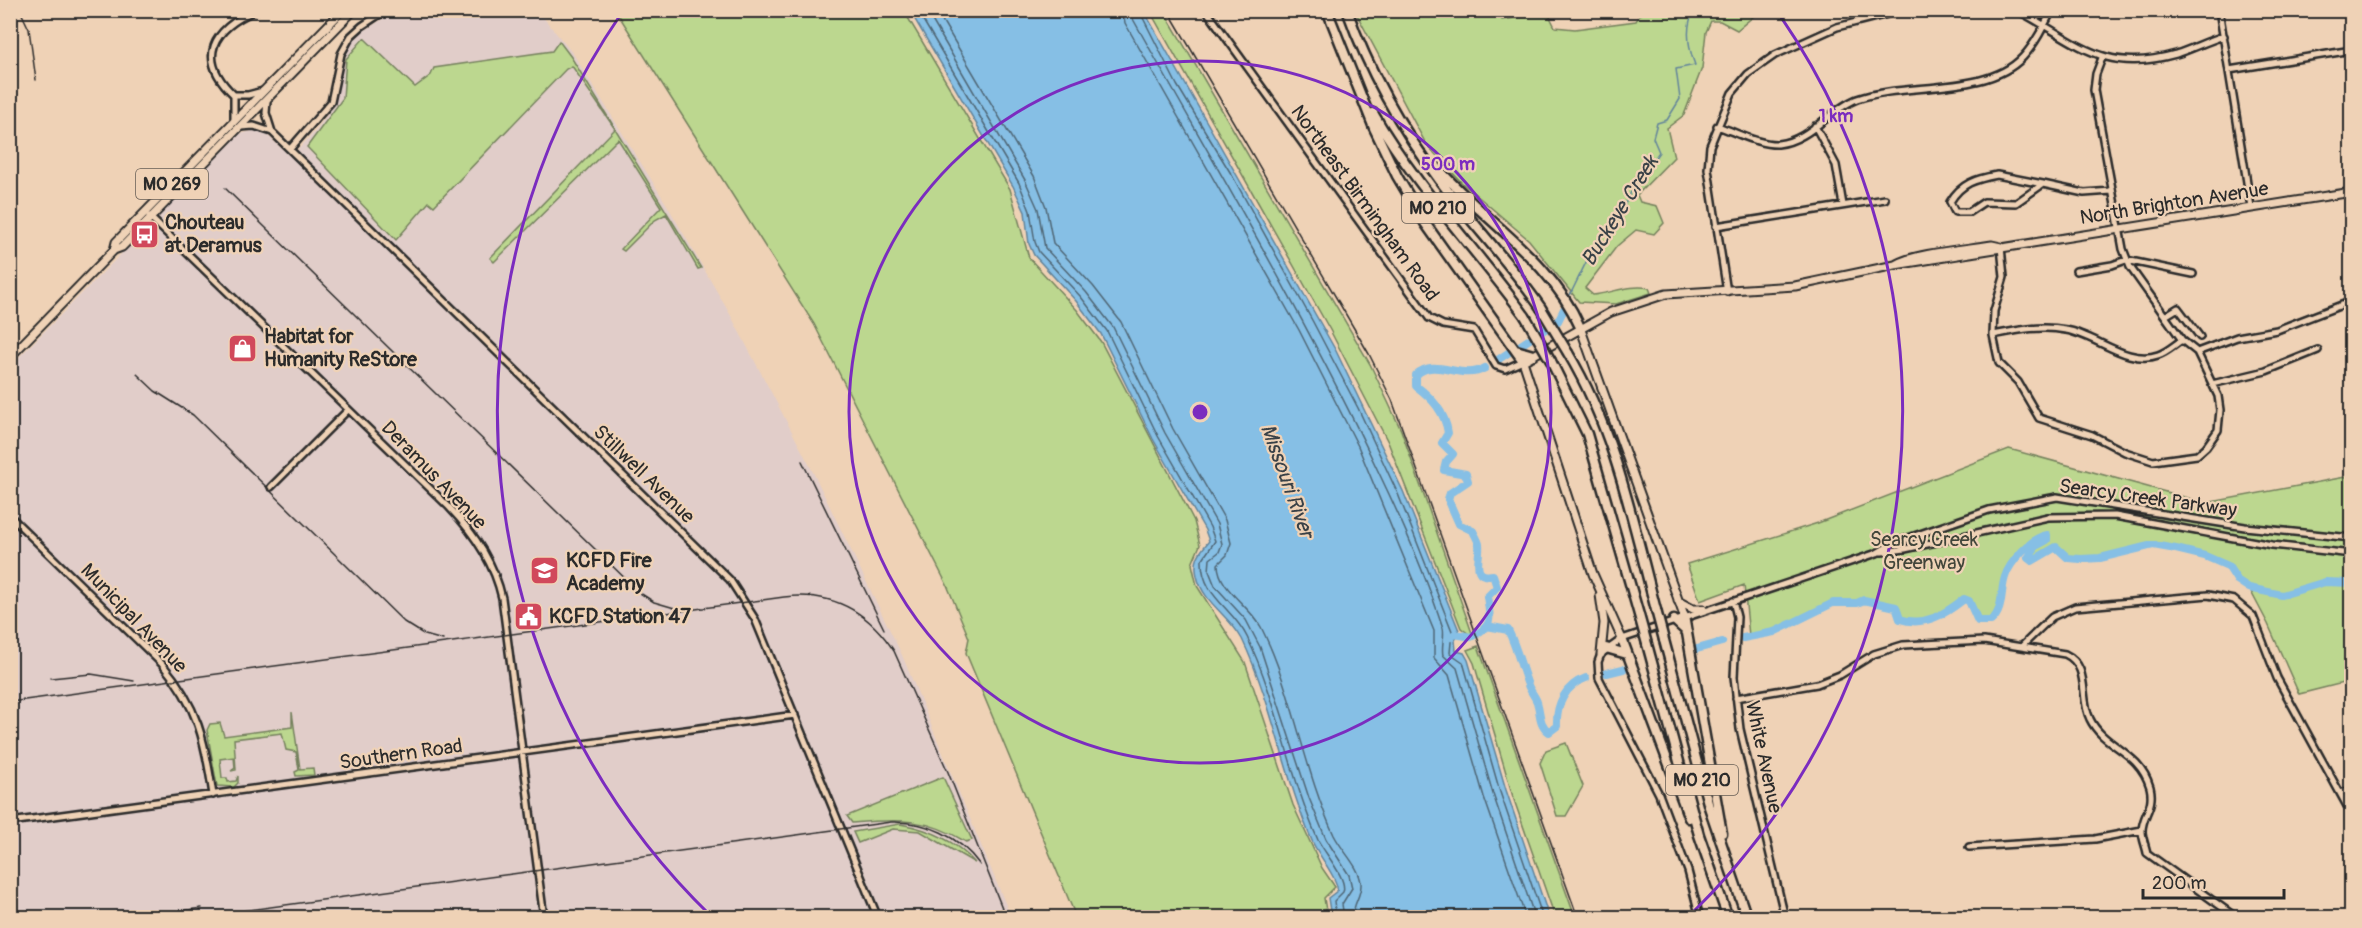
<svg xmlns="http://www.w3.org/2000/svg" width="2362" height="928" font-family="Pangolin,sans-serif">
  <rect width="100%" height="100%" fill="#efd2b6"/>
  <filter id="ink" filterUnits="userSpaceOnUse"><feTurbulence type="fractalNoise" baseFrequency=".0167" numOctaves="2"/><feDisplacementMap in="SourceGraphic" scale="12" xChannelSelector="R" yChannelSelector="G"/><feConvolveMatrix kernelMatrix="1 2 1 2 8 2 1 2 1" color-interpolation-filters="sRGB"/></filter>
  <g filter="url(#ink)">
    <!-- built -->
    <path fill="#e1cdc9" d="M395,11H538L574,55L667,205L731,316L810,466L902,655L1011,917L11,918V365L240,134L256,130L264,132L291,157L317,129L335,103L348,46L356,36Z"/>
    <!-- green -->
    <path fill="#bcd78f" stroke="#74815d" stroke-width="1.5" d="M616,11H904L1010,189L1029,258L1077,310L1101,342L1194,521L1200,545L1192,564L1197,586L1245,662L1293,805L1322,868L1335,887L1324,898L1327,917H1076L966,653L969,638L947,585L814,324Z
      M1150,11H1164L1370,364L1388,402L1401,430L1472,633L1469,634L1461,628L1388,442L1330,330Z
      M1355,11H1497L1502,20L1548,13L1555,27L1575,29L1636,21L1642,11H1760L1737,30L1720,21H1711L1706,32L1702,68L1684,115L1667,128L1674,157L1637,195L1640,202L1657,206L1664,223L1654,234L1636,230L1617,246L1585,288L1593,295C1612,293 1631,284 1649,288L1651,293L1616,304L1579,302L1529,240L1461,182L1426,144Z
      M364,38L415,87L431,75L434,68L552,51L559,41L571,57L701,268L698,269L666,214L655,220L624,251L621,249L661,207L618,139L494,262L490,258L615,129L572,66L566,69L434,206L429,202L396,240L307,147L343,98L346,59Z
      M2009,449L2206,503L2351,476V681L2299,694L2268,624L2249,588L2237,580L2228,566L2205,556L2153,545L2100,558L2081,559L2068,558L2056,548L2032,561L2028,558L2036,546L2047,540V536C2032,537 2010,562 2005,576C2000,589 2005,617 1989,622C1976,625 1974,611 1969,601L1964,599C1945,614 1925,627 1900,619L1896,607L1864,600L1857,603H1833L1774,632L1749,636L1744,585L1700,601L1687,564L1818,523Z
      M1478,646L1575,917H1555L1513,797L1474,663L1467,650Z
      M292,712L300,769L313,768L314,775L296,776L295,772L299,770L296,752L286,750L282,733L234,739L236,770L231,771L235,768L234,757L220,759L222,778H227L228,782L236,781L238,776V783L234,787L217,786L207,730L210,724L220,723L224,736L292,727Z
      M1566,743L1583,786L1566,816H1557L1540,763L1546,750Z
      M943,777L972,840L966,842C926,817 897,819 852,823L847,816Z
      M900,824C930,829 955,840 975,863L920,831L893,829L858,843L853,832Z"/>
    <!-- water -->
    <path fill="#86bfe5" stroke="#62849b" stroke-width="1.5" d="M910,11H1144L1336,351L1403,491L1460,633L1455,640L1456,651L1464,653L1468,660L1506,790L1549,917H1331L1328,898L1337,891C1340,882 1318,854 1313,843C1284,777 1273,704 1242,639C1230,616 1203,603 1197,576C1193,559 1200,552 1209,541L1205,530L1153,439L1101,334L1076,301L1034,255L1029,244L1025,212L1013,186Z"/>
    <g fill="none" stroke-linecap="round" stroke-linejoin="round">
      <!-- shore -->
      <path stroke="#4f6675" stroke-width="1.5" d="M917,10L1019,183L1030,211L1035,242L1039,252L1081,297L1107,331L1158,436L1210,527L1215,541L1202,560C1201,596 1233,608 1247,637C1278,701 1289,775 1318,840C1325,854 1348,879 1343,892L1334,901L1336,918
        M926,10L1025,180L1038,209L1045,248L1086,292L1113,327L1165,433L1217,524L1222,544L1219,552L1210,559L1209,571L1215,586L1246,620L1260,647L1309,798L1326,839L1349,875L1352,888L1342,904L1344,918
        M936,10L1034,176L1046,207L1053,243L1093,286L1121,322L1173,429L1225,520L1231,543L1227,555L1218,564C1218,589 1250,606 1261,627C1294,693 1303,769 1334,835C1342,851 1359,866 1361,883C1362,896 1352,904 1353,918
        M1123,10L1125,23L1299,330L1358,446L1434,631V658L1449,675L1484,797L1526,918
        M1132,10L1133,19C1217,169 1306,317 1379,473C1403,523 1426,576 1443,628C1445,636 1441,647 1443,655L1457,668L1493,794L1535,918
        M1139,10L1177,85L1233,177L1313,322L1358,408L1398,494L1452,631L1450,653L1463,662L1500,792L1543,918"/>
      <!-- stream -->
      <path stroke="#62849b" stroke-width="1.5" d="M1705,10L1717,13L1720,10
        M1570,295L1596,242L1616,222L1632,190L1659,152L1653,138L1657,123L1667,120L1680,99L1676,69L1695,65C1688,47 1685,27 1694,10"/>
      <!-- river -->
      <path stroke="#86bfe5" stroke-width="8" d="M1519,346L1558,321L1564,309
        M1499,359L1508,353
        M1487,626L1508,630C1517,648 1521,667 1528,685C1530,691 1535,696 1537,702C1541,714 1538,723 1549,732L1557,726C1556,705 1565,685 1586,678
        M1451,637L1455,634L1471,637C1493,626 1491,620 1487,597L1497,587L1493,575C1470,579 1481,557 1479,544C1478,540 1475,535 1473,531L1459,524L1448,499L1450,493L1468,481L1466,474L1444,470L1446,462L1453,454L1442,443L1448,433C1445,412 1432,398 1416,386V375C1436,356 1461,382 1485,368
        M1743,638L1774,632L1833,603H1857L1864,600L1896,607L1900,619C1925,627 1945,614 1964,599L1969,601L1978,621H1991C2004,610 2000,592 2005,577C2009,563 2032,537 2047,535V540L2036,546L2028,558L2032,561L2056,547L2068,558L2081,559L2100,558L2153,545L2176,549L2205,556L2228,566L2237,580L2249,588L2282,595L2325,582L2352,583
        M1697,649L1722,642
        M1607,673L1623,669"/>
      <defs>
        <path id="minor" d="M256,10C213,29 195,58 234,95H248L263,91
          M1206,10L1429,318L1443,325L1474,330L1496,366L1505,369L1523,361
          M2017,10C2078,42 2102,75 2176,54C2192,49 2207,41 2224,36
          M2219,10L2251,207
          M2229,70L2352,50
          M267,101L266,113L272,132
          M234,120V95
          M1717,126C1736,132 1759,145 1778,144C1809,141 1829,110 1857,99C1905,82 1987,96 2023,57C2035,44 2044,26 2052,10
          M1815,126L1836,165L1843,205
          M241,127L254,126L272,132L730,580L755,619L878,918
          M290,149L331,102L341,54L351,36L362,26L386,10
          M1997,175L2043,184L2016,203L1984,202L1969,212H1955L1950,202C1961,183 1976,179 1997,175Z
          M2043,184L2084,193L2112,191
          M149,216L449,507C474,533 494,562 502,598L544,918
          M1716,226L1885,199
          M2001,247L2004,277L1994,311L1993,335L1999,363L2018,382L2039,418L2092,435L2125,452L2153,461L2197,455L2206,447L2218,430L2220,410L2218,396L2197,352L2182,340L2130,267L2123,249L2094,90L2096,74L2102,58
          M2076,271L2112,265L2126,260L2193,274
          M1727,292L1708,169L1710,146L1732,93L1748,74L1775,55L1837,27L1904,10
          M2165,316L2178,308L2200,337
          M1993,335C2018,330 2041,325 2066,330C2096,335 2128,366 2158,355C2167,352 2174,345 2182,340
          M2197,352L2237,337L2277,330L2352,301
          M2212,384L2266,371L2318,350
          M2351,445H2352
          M271,487L348,410
          M10,516L162,664C198,706 205,741 213,795
          M1882,552L1905,549L2048,517L2115,516L2272,545L2352,554
          M1733,601L1737,617L1734,677L1740,729L1785,918
          M2023,645L2052,617L2075,607L2208,595L2234,600L2253,616L2277,678L2352,815
          M1736,698L1817,684L1840,675L1874,654L1903,645L1984,641L2065,654C2091,666 2079,698 2090,719C2104,748 2139,750 2150,787C2155,807 2142,815 2142,831C2142,838 2146,847 2147,853L2237,918
          M2340,793L2352,790
          M10,822L795,715
          M1969,847L2095,839L2142,830
          M1700,918L1688,871L1659,794L1599,678L1598,662L1601,654L1622,639L1877,553L1894,543L1989,510L2057,497L2245,527L2352,538"/>
        <path id="major" d="M114,250L122,247L354,10
          M1895,265C1913,253 1969,249 1992,245L2001,247
          M1580,327L1684,616
          M10,357L114,250L116,242L343,10
          M1600,595L1604,623L1601,654
          M1678,601L1693,609H1703
          M1622,639L1593,574L1523,361L1611,312L1666,294L1795,286L1895,265L2352,192"/>
        <path id="highway" d="M1327,10L1374,128L1397,176L1425,223L1523,361
          M1347,10C1369,72 1402,130 1441,182C1473,225 1511,264 1541,308
          M1373,113C1416,187 1475,248 1525,316
          M1436,166C1483,221 1550,258 1580,327
          M1516,350L1533,355
          M1568,353C1615,431 1633,523 1656,610
          M1551,361L1587,434L1639,615
          M1684,616L1722,833
          M1674,620L1687,632
          M1622,639L1689,818
          M1664,640L1709,807L1747,918
          M1647,644L1699,835L1728,918
          M1606,648L1627,654"/>
      </defs>
      <!-- minor casing -->
      <use href="#minor" stroke="#2b2b2b" stroke-width="10"/>
      <!-- major casing -->
      <use href="#major" stroke="#2b2b2b" stroke-width="11"/>
      <!-- highway casing -->
      <use href="#highway" stroke="#2b2b2b" stroke-width="13"/>
      <!-- minor -->
      <use href="#minor" stroke="#efd2b6" stroke-width="5"/>
      <!-- major -->
      <use href="#major" stroke="#efd2b6" stroke-width="7"/>
      <!-- highway -->
      <use href="#highway" stroke="#efd2b6" stroke-width="8"/>
      <!-- rail -->
      <path stroke="#2b2b2b" stroke-width="1.5" d="M20,10L29,29L36,80
        M1168,10L1369,354L1392,400L1578,918
        M225,188L640,593L654,602L678,609
        M137,374L155,391L193,415L404,622L425,635L443,640
        M802,461L884,629
        M51,678L91,674L134,681
        M10,702L784,597C833,591 868,611 894,651L948,772L1006,918
        M134,918L202,908
        M191,918L891,822C927,821 959,836 980,865"/>
      <defs>
        <path id="highway-bridge" d="M1541,308L1568,353
          M1525,316L1551,361
          M1656,610L1664,640
          M1639,615L1647,644"/>
      </defs>
      <!-- highway-bridge casing -->
      <use href="#highway-bridge" stroke="#2b2b2b" stroke-width="13" stroke-linecap="butt"/>
      <!-- highway-bridge -->
      <use href="#highway-bridge" stroke="#efd2b6" stroke-width="8"/>
    </g>
  </g>
  <!-- distance rings -->
  <g fill="none" stroke="#7b2cbf" stroke-width="3">
    <circle cx="1200" cy="412" r="351"/>
    <path d="M712 917A702 702 0 0 1 621 14M1779 14A702 702 0 0 1 1688 917"/>
  </g>
  <!-- icons -->
  <defs>
    <symbol id="bus-square" viewBox="-11 -11 22 22"><rect x="-9" y="-9" width="18" height="18" rx="4" fill="#d1495b" stroke="#efd2b6"/><path d="M-5-6H5V4H4V6H2V4H-2V6H-4V4H-5ZM-3.5-4V0h7V-4ZM-3.5 1.2v1.5H-2V1.2ZM2 1.2v1.5H3.5V1.2Z" fill="#fff"/></symbol>
    <symbol id="shop-square" viewBox="-11 -11 22 22"><rect x="-9" y="-9" width="18" height="18" rx="4" fill="#d1495b" stroke="#efd2b6"/><path d="M-5-2.5h2.3a2.7 3.5 0 0 1 5.4 0H5L5.5 6h-11ZM-1.5-2.5h3a1.5 2.3 0 0 0-3 0Z" fill="#fff"/></symbol>
    <symbol id="school-square" viewBox="-11 -11 22 22"><rect x="-9" y="-9" width="18" height="18" rx="4" fill="#d1495b" stroke="#efd2b6"/><path d="M0-5L7-2L0 1L-7-2ZM-4 1L0 2.5L4 1V4Q0 6-4 4Z" fill="#fff"/></symbol>
    <symbol id="civic-square" viewBox="-11 -11 22 22"><rect x="-9" y="-9" width="18" height="18" rx="4" fill="#d1495b" stroke="#efd2b6"/><path d="M-.6-6.5H3V-4.5H.6V-3L4-1V1h2V6H-6V1h2V-1L-.6-3ZM-1.2 2.5V6h2.4V2.5Z" fill="#fff"/></symbol>
  </defs>
  <g fill-rule="evenodd">
    <use href="#bus-square" x="128" y="218" width="33" height="33"/>
    <use href="#shop-square" x="226" y="332" width="33" height="33"/>
    <use href="#school-square" x="528" y="554" width="33" height="33"/>
    <use href="#civic-square" x="512" y="600" width="33" height="33"/>
  </g>
  <g text-anchor="middle" dominant-baseline="central" stroke-width="4.5" stroke-linejoin="round" paint-order="stroke">
    <!-- shield labels -->
    <g fill="#efd2b6" stroke="#665d55" stroke-width="1.5">
      <rect x="136" y="169" width="72" height="30" rx="4.5"/>
      <rect x="1402" y="193" width="72" height="30" rx="4.5"/>
      <rect x="1666" y="765" width="72" height="30" rx="4.5"/>
    </g>
    <g font-size="18" font-weight="bold" fill="#2b2b2b">
      <text x="172" y="184">MO 269</text>
      <text x="1438" y="208">MO 210</text>
      <text x="1702" y="780">MO 210</text>
    </g>
    <!-- street labels -->
    <g font-size="20" fill="#2b2b2b" stroke="#efd2b6">
      <text transform="translate(1365 203) rotate(54)">Northeast Birmingham Road</text>
      <text transform="translate(2174 203) rotate(-9)">North Brighton Avenue</text>
      <text transform="translate(644 474) rotate(44)">Stillwell Avenue</text>
      <text transform="translate(434 475) rotate(46)">Deramus Avenue</text>
      <text transform="translate(2148 498) rotate(8)">Searcy Creek Parkway</text>
      <text transform="translate(134 618) rotate(46)">Municipal Avenue</text>
      <text transform="translate(401 754) rotate(-8)">Southern Road</text>
      <text transform="translate(1764 757) rotate(78)">White Avenue</text>
    </g>
    <!-- poi labels -->
    <g font-size="20" font-weight="bold" fill="#2b2b2b" stroke="#efd2b6" text-anchor="start">
      <text x="165" y="222">Chouteau<tspan x="165" dy="23">at Deramus</tspan></text>
      <text x="264" y="336">Habitat for<tspan x="264" dy="23">Humanity ReStore</tspan></text>
      <text x="566" y="560">KCFD Fire<tspan x="566" dy="23">Academy</tspan></text>
      <text x="549" y="616">KCFD Station 47</text>
    </g>
    <!-- park labels -->
    <g font-size="20" fill="#41453a" stroke="#efd2b6">
      <text x="1924" y="539">Searcy Creek<tspan x="1924" dy="23">Greenway</tspan></text>
    </g>
    <!-- water labels -->
    <g font-size="21" font-style="italic" fill="#394147" stroke="#efd2b6">
      <text transform="translate(1620 211) rotate(-58)">Buckeye Creek</text>
      <text transform="translate(1287 481) rotate(70)">Missouri River</text>
    </g>
  </g>
  <circle cx="1200" cy="412" r="9" fill="#7b2cbf" stroke="#efd2b6" stroke-width="3"/>
  <g font-size="18" text-anchor="middle" font-weight="bold" fill="#7b2cbf" stroke="#efd2b6" stroke-width="4.5" stroke-linejoin="round" paint-order="stroke">
    <text x="1836" y="122">1 km</text>
    <text x="1448" y="170">500 m</text>
  </g>
  <!-- margin -->
  <rect width="2362" height="928" fill="none" stroke="#efd2b6" stroke-width="36"/>
  <rect x="18" y="18" width="2326" height="892" fill="none" stroke="#2b2b2b" stroke-width="2" filter="url(#ink)"/>
  <!-- scale -->
  <path d="M2143 889v9h141v-9" fill="none" stroke="#2b2b2b" stroke-width="3"/>
  <text x="2152" y="889" font-size="18" fill="#2b2b2b" stroke="#efd2b6" stroke-width="4.5" paint-order="stroke">200 m</text>
</svg>
